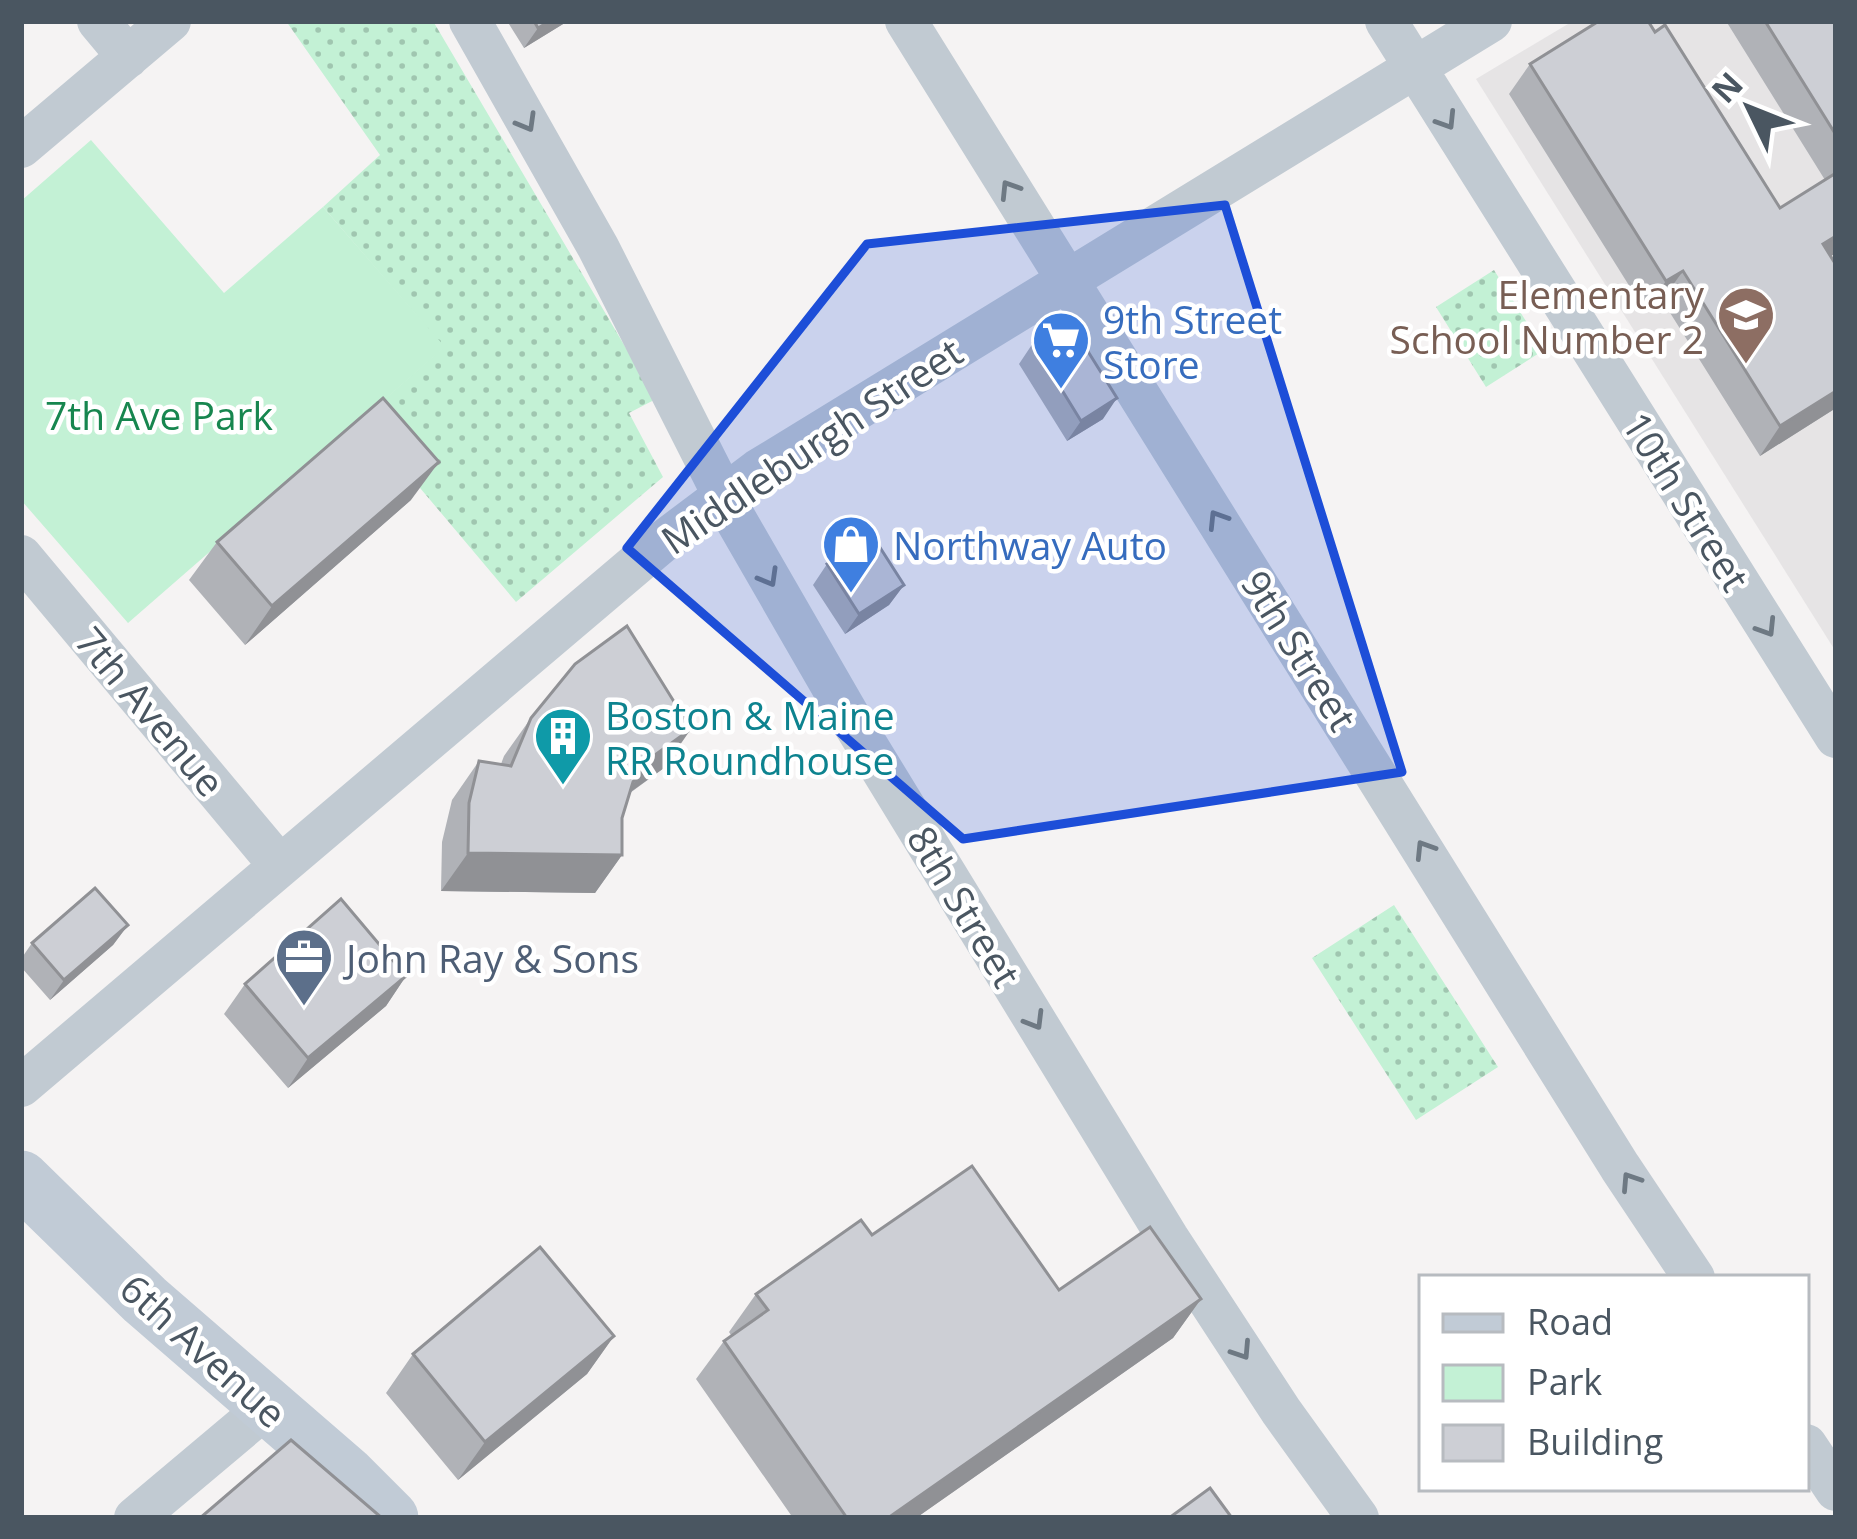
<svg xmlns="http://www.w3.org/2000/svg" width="1857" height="1539" font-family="'Open Sans',sans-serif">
  <defs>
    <pattern id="grass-dots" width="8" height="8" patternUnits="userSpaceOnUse" patternTransform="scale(3)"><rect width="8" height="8" fill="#c3f1d5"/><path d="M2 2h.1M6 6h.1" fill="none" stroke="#a0c6b0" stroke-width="1.8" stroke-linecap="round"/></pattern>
  </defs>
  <rect width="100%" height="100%" fill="#f5f3f3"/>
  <!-- education -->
  <path fill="#e6e4e5" d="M1573,21H1836V652L1476,79Z"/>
  <!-- grass -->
  <path fill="url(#grass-dots)" d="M286,21H433L656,399L629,413L663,477L516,602L362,419L444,347L323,207L380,155Z
    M1494,270L1544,350L1486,387L1436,307Z
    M1394,905L1498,1067L1416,1120L1312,958Z"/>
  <!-- park -->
  <path fill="#c3f1d5" d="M91,140L224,293L323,207L445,347L128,623L21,500V201Z"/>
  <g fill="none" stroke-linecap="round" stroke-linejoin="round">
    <!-- street -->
    <path stroke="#c1cad2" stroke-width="42" d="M98,21L128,57
      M470,21L598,247L736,520L849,716L1168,1238L1281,1411L1358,1518
      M906,21L1620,1167L1694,1278
      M1386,21L1836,737
      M21,147L170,21
      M21,556L280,866
      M21,1086L661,543L758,470L1491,21
      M1806,1445L1836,1490
      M135,1518L267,1407"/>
    <!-- secondary -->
    <path stroke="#c1cbd6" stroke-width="57" d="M21,1179L145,1300L346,1474L390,1518"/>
  </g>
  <!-- wall -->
  <path fill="#b0b2b7" d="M507,21H568L524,48Z
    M1726,21H1836V253L1830,256L1836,265V408L1760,456L1662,300L1645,311L1509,94L1530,64L1780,208L1825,180Z
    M1033,343L1103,419L1067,441L1019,364Z
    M411,500L245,645L189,580L217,542Z
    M827,564L904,585L889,605L845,634L813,585Z
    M531,718L664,768L630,793L622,818V855L595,893L441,891L442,842L452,800L479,761L501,764L504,756Z
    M128,925L113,945L50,1000L21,967V959L32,943Z
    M406,976L386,1006L288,1088L224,1014L245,984Z
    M872,1235L1059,1290L1201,1299L1173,1338L916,1518H793L696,1379L724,1341L731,1335L729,1332L756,1294Z
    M614,1336L587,1374L458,1480L386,1393L413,1354Z"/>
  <!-- shaded-wall -->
  <path fill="#909195" d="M550,21H568L524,48L538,28Z
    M1836,236V253L1802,274L1823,244Z
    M1683,271L1662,300L1645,311L1666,281Z
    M1836,391V408L1760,456L1780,426Z
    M1117,398L1103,419L1067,441L1081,421Z
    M439,462L411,500L245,645L272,606Z
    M904,585L889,605L845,634L859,614Z
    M691,729L664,768L625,796L652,757Z
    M468,853L622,855L595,893L441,891Z
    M128,925L113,945L50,1000L64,980Z
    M406,976L386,1006L288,1088L308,1058Z
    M1201,1299L1173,1338L916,1518H888Z
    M614,1336L587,1374L458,1480L485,1442Z"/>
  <!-- building -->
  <path fill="#cdcfd5" stroke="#909195" stroke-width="3" d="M534,21H550L538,28Z
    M1599,21H1648L1655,32L1665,25L1780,208L1836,173V236L1823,244L1836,265V391L1780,426L1683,271L1666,281L1530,64Z
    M1765,21H1836V135Z
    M1069,321L1117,398L1081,421L1033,343Z
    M383,398L439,462L272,606L217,542Z
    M872,535L904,585L859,614L827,564Z
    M627,626L691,729L652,757L633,782L622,818V855L468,853L469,803L479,761L511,766L531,718L575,664Z
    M95,888L128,925L64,980L32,943Z
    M341,899L406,976L308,1058L245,984Z
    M972,1166L1059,1290L1150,1227L1201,1299L888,1518H847L724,1341L768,1310L756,1294L861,1220L872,1235Z
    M540,1247L614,1336L485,1442L413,1354Z
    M291,1440L382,1518H200Z
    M1210,1488L1232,1518H1169Z"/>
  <!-- one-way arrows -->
  <defs><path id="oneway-chevron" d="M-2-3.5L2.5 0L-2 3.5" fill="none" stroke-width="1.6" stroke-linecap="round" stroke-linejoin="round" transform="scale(3)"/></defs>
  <g stroke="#6e7983">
    <use href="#oneway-chevron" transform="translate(1447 121) rotate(58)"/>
    <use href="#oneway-chevron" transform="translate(527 123) rotate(60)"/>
    <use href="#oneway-chevron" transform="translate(1009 189) rotate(-122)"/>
    <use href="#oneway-chevron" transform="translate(1217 519) rotate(-122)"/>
    <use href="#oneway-chevron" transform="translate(769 578) rotate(60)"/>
    <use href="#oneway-chevron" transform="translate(1767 628) rotate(58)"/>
    <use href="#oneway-chevron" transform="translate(1424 849) rotate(-122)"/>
    <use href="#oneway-chevron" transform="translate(1035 1021) rotate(59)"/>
    <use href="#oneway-chevron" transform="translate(1630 1181) rotate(-123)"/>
    <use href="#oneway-chevron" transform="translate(1242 1351) rotate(57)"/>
  </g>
  <!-- marked area -->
  <path fill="#1d4ed8" fill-opacity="0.2" stroke="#1d4ed8" stroke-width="9" stroke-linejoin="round" d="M1225,205L1402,772L963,839L627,548L867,244Z"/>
  <!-- icons -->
  <defs>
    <symbol id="school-pin" viewBox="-11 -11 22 30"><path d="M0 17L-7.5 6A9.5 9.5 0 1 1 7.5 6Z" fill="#8d6e63" stroke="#fff"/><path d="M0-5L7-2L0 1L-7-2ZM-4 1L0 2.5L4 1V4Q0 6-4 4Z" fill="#fff"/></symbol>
    <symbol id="supermarket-pin" viewBox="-11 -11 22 30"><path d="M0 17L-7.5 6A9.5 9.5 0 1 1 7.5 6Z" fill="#3f7fe0" stroke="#fff"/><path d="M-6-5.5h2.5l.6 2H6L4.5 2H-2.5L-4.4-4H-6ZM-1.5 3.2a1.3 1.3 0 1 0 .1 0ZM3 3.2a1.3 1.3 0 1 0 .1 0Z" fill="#fff"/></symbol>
    <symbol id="shop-pin" viewBox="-11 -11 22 30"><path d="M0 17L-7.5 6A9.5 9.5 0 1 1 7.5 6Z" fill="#3f7fe0" stroke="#fff"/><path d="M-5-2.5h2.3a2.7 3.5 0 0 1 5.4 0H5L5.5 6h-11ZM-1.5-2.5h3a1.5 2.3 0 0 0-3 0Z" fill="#fff"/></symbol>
    <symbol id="building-pin" viewBox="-11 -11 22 30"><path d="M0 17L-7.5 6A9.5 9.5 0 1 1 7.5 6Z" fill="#0f9aa8" stroke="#fff"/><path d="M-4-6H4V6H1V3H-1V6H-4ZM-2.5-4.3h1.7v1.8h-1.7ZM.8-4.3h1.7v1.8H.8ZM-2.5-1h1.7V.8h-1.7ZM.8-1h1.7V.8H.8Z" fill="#fff"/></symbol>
    <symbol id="office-pin" viewBox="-11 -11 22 30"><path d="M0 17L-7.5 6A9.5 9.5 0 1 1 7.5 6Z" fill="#5c6f8a" stroke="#fff"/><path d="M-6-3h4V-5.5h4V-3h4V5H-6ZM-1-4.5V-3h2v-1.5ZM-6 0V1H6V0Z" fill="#fff"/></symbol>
  </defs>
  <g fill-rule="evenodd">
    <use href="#school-pin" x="1713" y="282" width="66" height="90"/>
    <use href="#supermarket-pin" x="1028" y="307" width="66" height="90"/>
    <use href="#shop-pin" x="818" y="511" width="66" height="90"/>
    <use href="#building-pin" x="530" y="703" width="66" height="90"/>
    <use href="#office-pin" x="271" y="924" width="66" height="90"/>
  </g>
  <g text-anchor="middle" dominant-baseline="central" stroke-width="9" stroke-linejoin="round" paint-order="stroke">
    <!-- education labels -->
    <g font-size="39" fill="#785e54" stroke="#fff" text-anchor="end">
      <text x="1704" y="293">Elementary<tspan x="1704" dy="45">School Number 2</tspan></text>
    </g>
    <!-- shop labels -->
    <g font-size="39" fill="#366cbe" stroke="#fff" text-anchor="start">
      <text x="1103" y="318">9th Street<tspan x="1103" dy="45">Store</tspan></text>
      <text x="893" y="544">Northway Auto</text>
    </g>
    <!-- park labels -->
    <g font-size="39" fill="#17864f" stroke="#fff">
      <text x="159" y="414">7th Ave Park</text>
    </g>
    <!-- street labels -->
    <g font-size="39" fill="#4a5661" stroke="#fff">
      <text transform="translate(811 445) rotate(-34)">Middleburgh Street</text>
      <text transform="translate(1687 501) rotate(58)">10th Street</text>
      <text transform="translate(1300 650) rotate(58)">9th Street</text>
      <text transform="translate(151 711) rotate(50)">7th Avenue</text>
      <text transform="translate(965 906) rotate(59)">8th Street</text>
      <text transform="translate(204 1350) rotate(42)">6th Avenue</text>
    </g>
    <!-- culture labels -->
    <g font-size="39" fill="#0d838f" stroke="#fff" text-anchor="start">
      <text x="605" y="714">Boston &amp; Maine<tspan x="605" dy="45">RR Roundhouse</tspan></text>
    </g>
    <!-- service labels -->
    <g font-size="39" fill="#4e5e75" stroke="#fff" text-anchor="start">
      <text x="346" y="957">John Ray &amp; Sons</text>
    </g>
  </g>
  <!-- border -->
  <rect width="1857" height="1539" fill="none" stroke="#4a5661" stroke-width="48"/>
  <!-- legend -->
  <rect x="1419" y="1275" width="390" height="216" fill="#ffffff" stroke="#b7bbc0" stroke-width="3"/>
  <rect x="1443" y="1314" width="60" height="18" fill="#c1cbd6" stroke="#b7bbc0" stroke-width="3"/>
  <text x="1527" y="1335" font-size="36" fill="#4a5661">Road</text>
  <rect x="1443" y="1365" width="60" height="36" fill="#c3f1d5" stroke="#b7bbc0" stroke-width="3"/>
  <text x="1527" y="1395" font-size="36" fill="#4a5661">Park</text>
  <rect x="1443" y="1425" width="60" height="36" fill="#cdcfd5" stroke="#b7bbc0" stroke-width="3"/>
  <text x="1527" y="1455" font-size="36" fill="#4a5661">Building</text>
  <!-- north arrow -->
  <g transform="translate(1749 108) rotate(313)" stroke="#ffffff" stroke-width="9" paint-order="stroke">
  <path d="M0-9L21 45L0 30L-21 45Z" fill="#4a5661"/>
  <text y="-18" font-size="33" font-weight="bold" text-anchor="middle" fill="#4a5661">N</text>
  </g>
</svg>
